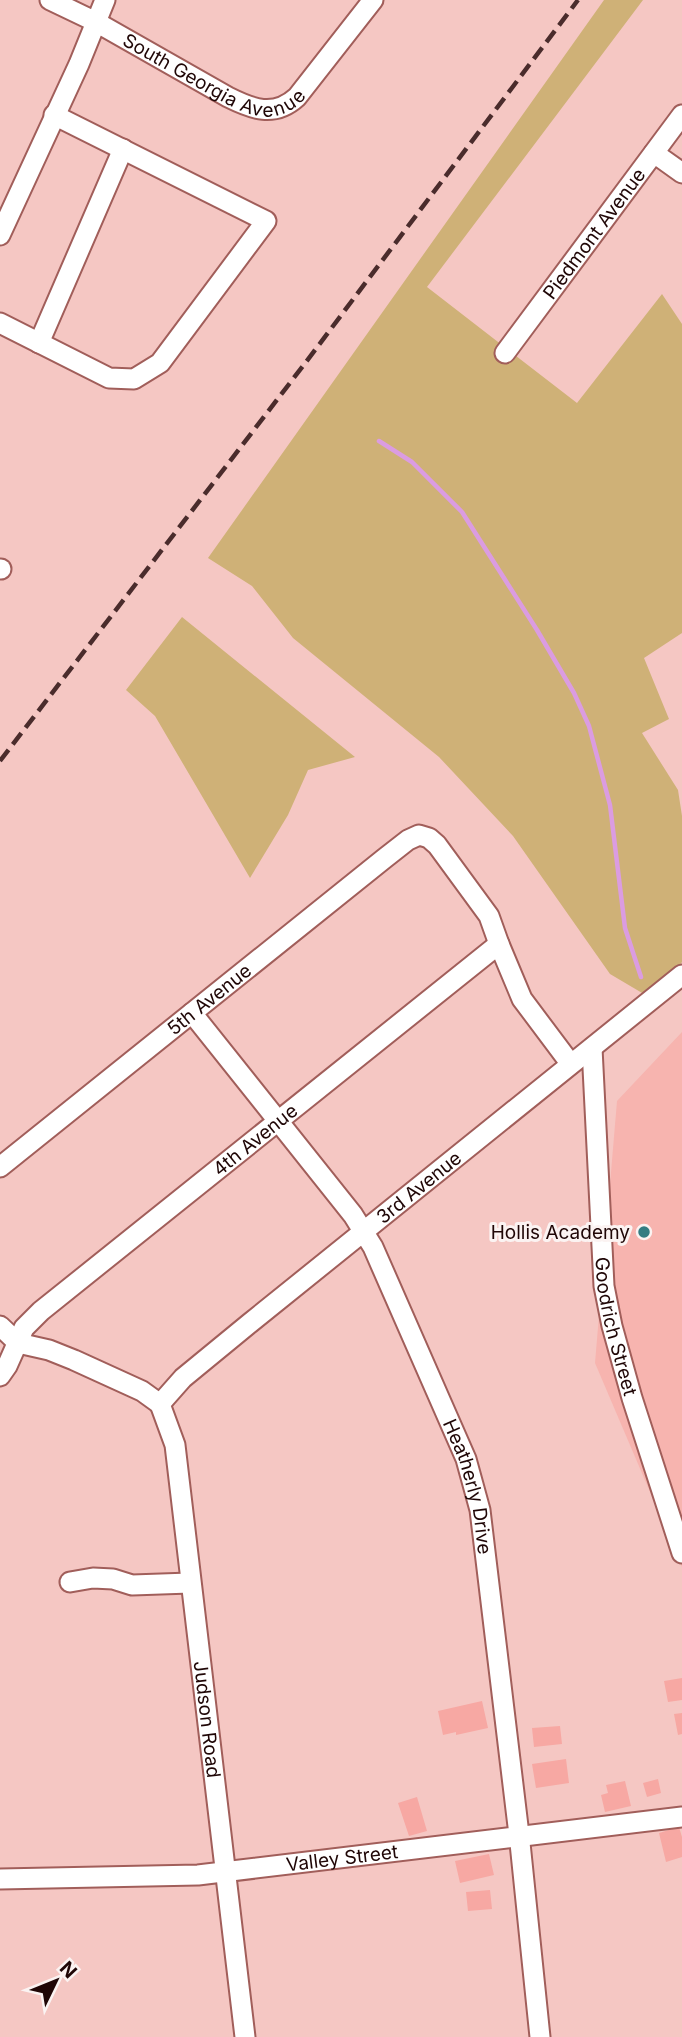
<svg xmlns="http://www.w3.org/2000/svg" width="682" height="2037" font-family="Inter,sans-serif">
  <rect width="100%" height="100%" fill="#f5c7c3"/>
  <!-- built -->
  <path fill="#f7b4af" d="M682,1032V1567L595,1363L617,1101Z"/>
  <!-- green -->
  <path fill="#cfb177" d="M604,0H643L427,287L577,403L662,294L682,324V633L644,658L669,719L642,733L678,790L682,816V962L654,1000L610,974L513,836L439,757L293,638L252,586L208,558Z
    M182,617L355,757L308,770L288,815L250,878L155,716L126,690Z"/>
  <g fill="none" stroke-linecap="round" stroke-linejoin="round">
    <!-- stream -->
    <path stroke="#db9ce1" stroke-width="4.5" d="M379,441L412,462L462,512L537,630L574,693L589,726L610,805L625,928L641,977"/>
  </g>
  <!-- building -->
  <path fill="#f7a8a3" d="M682,1678V1700L668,1702L664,1681Z
    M482,1701L488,1728L456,1735V1732L443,1735L438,1711Z
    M682,1713V1734L678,1735L674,1714Z
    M560,1726L562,1744L534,1747L532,1728Z
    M566,1759L569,1783L536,1788L532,1764Z
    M658,1779L661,1793L647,1797L643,1783Z
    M625,1781L631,1806L605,1812L601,1795L608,1793L606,1785Z
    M417,1797L427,1831L409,1836L398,1803Z
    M679,1827L682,1837V1857L666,1862L659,1833Z
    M489,1854L494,1875L460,1883L455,1861Z
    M490,1890L492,1909L468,1911L466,1892Z"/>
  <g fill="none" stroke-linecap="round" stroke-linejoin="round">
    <defs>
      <g id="minor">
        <path id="s1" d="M50,0L96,22L228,97C252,109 274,118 297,97L373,0"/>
        <path d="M654,153L682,173"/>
        <path d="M0,235L79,64L105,0"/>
        <path d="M0,323L109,378L134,379L160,363L266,221L54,115"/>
        <path d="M39,343L123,149"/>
        <path id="s2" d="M505,353L682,115"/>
        <path d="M0,569H1"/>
        <path id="s3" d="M192,1013L353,1215L373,1247L466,1459L480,1510L520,1843L540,2037"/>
        <path id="s4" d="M592,1048L604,1286L612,1326L632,1398L682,1553"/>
        <path id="s5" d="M0,1167L385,858L408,840L419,835L429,838L437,845L489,916L499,944L522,999L570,1063"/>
        <path d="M0,1326L18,1343L49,1350L74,1360L142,1391L160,1404"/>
        <path id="s6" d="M0,1376L7,1366L24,1328L41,1311L499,944"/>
        <path id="s7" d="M160,1404L183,1378L250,1323L682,975"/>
        <path id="s8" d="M160,1404L175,1445L245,2037"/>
        <path d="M70,1582L93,1578L113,1579L132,1585L190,1583"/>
        <path id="s9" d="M0,1879L198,1875L682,1817"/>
      </g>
    </defs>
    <!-- minor casing -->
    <use href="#minor" stroke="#a15e5a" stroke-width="23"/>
    <!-- minor -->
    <use href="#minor" stroke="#fff" stroke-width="19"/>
    <!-- rail -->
    <path stroke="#4a2c2c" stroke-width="4.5" stroke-dasharray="14 7" stroke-linecap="butt" d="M0,761L306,362L578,0"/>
  </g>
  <!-- markers -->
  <circle fill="#337c82" stroke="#fbf3f2" stroke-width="2.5" cx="644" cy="1232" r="7"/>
  <g text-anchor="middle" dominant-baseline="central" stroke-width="6" stroke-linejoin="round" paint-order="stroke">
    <!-- street labels -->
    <g font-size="19" fill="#1f0606" stroke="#fbf3f2">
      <text stroke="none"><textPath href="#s1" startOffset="184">South Georgia Avenue</textPath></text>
      <text stroke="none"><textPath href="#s2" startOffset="149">Piedmont Avenue</textPath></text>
      <text stroke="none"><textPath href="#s5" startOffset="268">5th Avenue</textPath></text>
      <text stroke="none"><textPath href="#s6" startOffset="352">4th Avenue</textPath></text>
      <text stroke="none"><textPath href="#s7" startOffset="338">3rd Avenue</textPath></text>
      <text stroke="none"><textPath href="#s4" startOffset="280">Goodrich Street</textPath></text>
      <text stroke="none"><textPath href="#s3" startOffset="555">Heatherly Drive</textPath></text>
      <text stroke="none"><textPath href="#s8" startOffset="320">Judson Road</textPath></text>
      <text stroke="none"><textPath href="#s9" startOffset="343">Valley Street</textPath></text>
    </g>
    <!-- poi labels -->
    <g font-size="19" fill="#1f0606" stroke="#fbf3f2" text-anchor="end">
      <text x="630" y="1232">Hollis Academy</text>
    </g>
  </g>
  <!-- north arrow -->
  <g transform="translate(56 1981) rotate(47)" stroke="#fbf3f2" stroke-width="5" paint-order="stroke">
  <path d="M0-5L12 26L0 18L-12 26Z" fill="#1f0606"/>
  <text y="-10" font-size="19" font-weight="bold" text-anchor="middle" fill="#1f0606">N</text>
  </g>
</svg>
